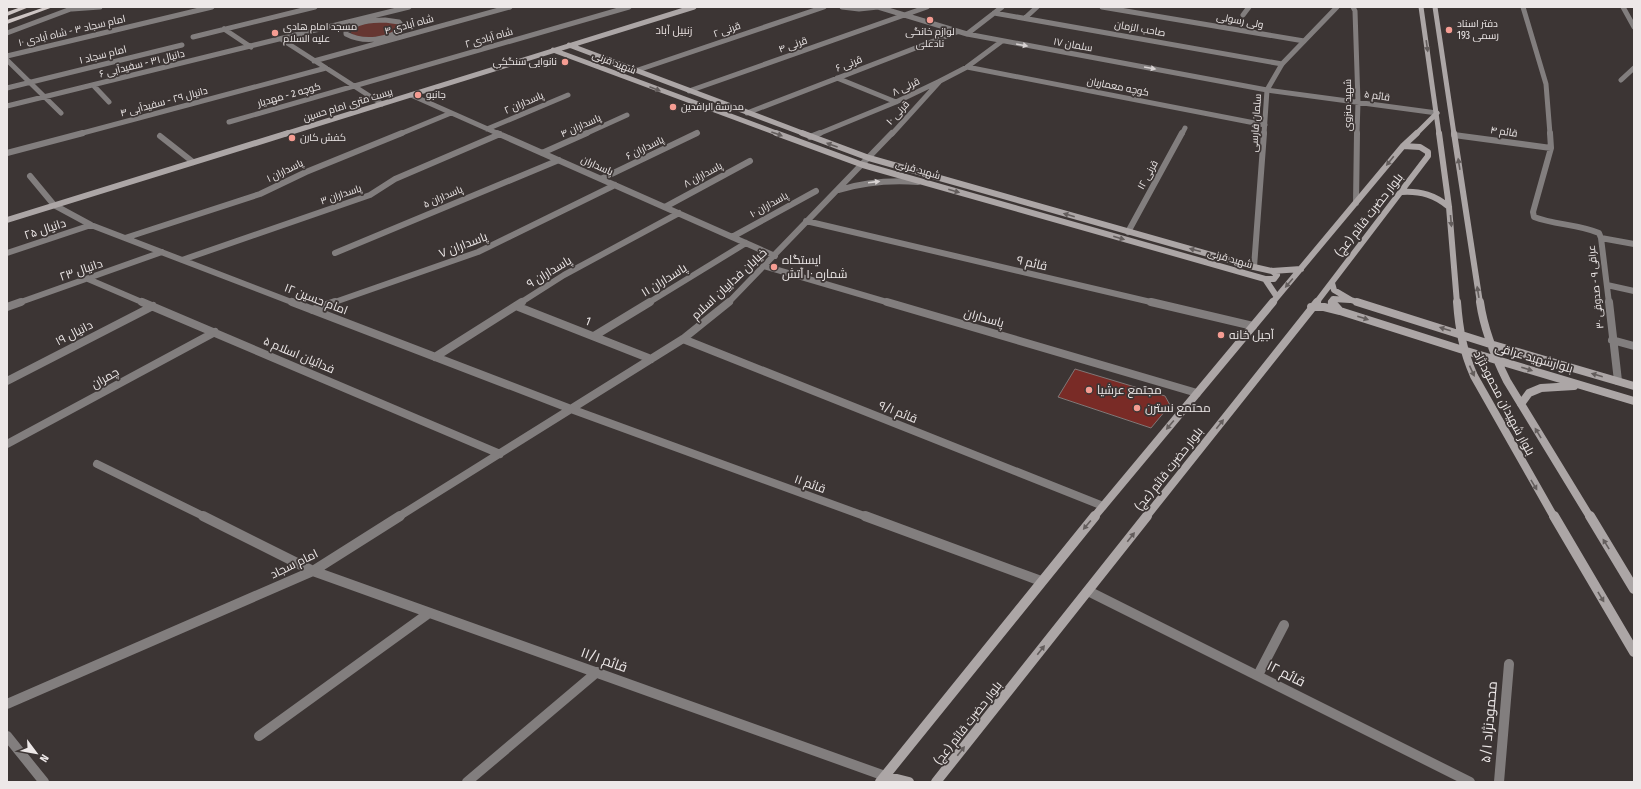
<svg xmlns="http://www.w3.org/2000/svg" width="1641" height="789" font-family="'Fira Sans Condensed',Cairo,sans-serif">
  <rect width="100%" height="100%" fill="#3c3534"/>
  <!-- green -->
  <path fill="#663631" d="M381,21L399,24L400,27C399,28 398,30 396,32C388,37 358,40 351,33V30L359,25Z"/>
  <!-- building -->
  <path fill="#792b26" stroke="#7f7776" d="M1075,369L1165,396L1170,405L1151,428L1058,397Z"/>
  <g fill="none" stroke-linecap="round" stroke-linejoin="round">
    <!-- minor-far3 -->
    <path stroke="#827e7e" stroke-width="5" d="M842,7L859,9L878,7
      M878,7L967,34L1267,90L1437,113
      M1102,7L1304,41
      M1353,7L1355,11L1358,102L1357,134
      M1523,7L1546,84L1550,134
      M1623,7L1634,27
      M72,9L100,7
      M994,13L1282,64
      M1243,15L1249,7
      M1025,18L1037,7
      M385,20L399,22L403,27C389,41 363,43 346,34V31C357,21 371,20 385,20Z
      M224,29L251,47
      M7,33L76,7
      M967,34L1002,7
      M193,37L315,7
      M281,39L382,104
      M7,56L212,7
      M7,60L61,113
      M314,61L510,7
      M967,67L1265,125
      M635,71L824,7
      M837,78L896,102
      M1621,80L1634,68
      M93,85L109,102
      M7,88L182,45
      M689,91L927,7
      M411,95L499,134
      M7,106L409,7
      M747,113L957,32
      M229,122L629,7
      M487,129L568,95
      M79,134L326,68
      M400,134L451,113
      M585,134L627,115
      M695,134L697,133
      M818,134L896,102L940,81L967,67L1002,41
      M892,134L940,81
      M1182,134L1185,128"/>
    <!-- minor-far2 -->
    <path stroke="#827e7e" stroke-width="6" d="M497,133L775,256
      M1550,133L1551,148L1533,212L1534,217C1555,225 1578,224 1599,233L1601,238L1609,303
      M1454,135L1551,148
      M160,136L193,162
      M810,137L820,133
      M7,153L83,133
      M542,153L587,133
      M30,176L54,205L91,225L294,303
      M601,179L697,133
      M839,190C865,182 891,180 918,182
      M1356,203L1357,133
      M665,207L750,161
      M806,221L1155,303
      M1128,232L1182,133
      M732,237L816,191
      M125,238L260,194L306,172L402,133
      M1601,238L1634,244
      M7,253L91,225
      M335,253L559,160
      M182,260L370,195L395,179L500,134
      M764,266L890,303
      M88,279L144,303
      M1607,285L1634,291
      M18,303L162,252
      M332,303L478,252L615,185
      M520,303L564,275L679,213
      M648,303L746,243
      M728,303L892,133"/>
    <!-- minor-far1 -->
    <path stroke="#827e7e" stroke-width="8" d="M142,302L500,454
      M292,302L571,409L867,517
      M887,302L1197,393
      M1151,302L1253,326
      M1609,302L1618,381
      M516,306L651,359
      M7,307L21,302
      M312,310L335,302
      M594,336L650,302
      M683,339L1103,506
      M1612,340L1634,346
      M435,357L522,302
      M7,381L153,306
      M7,444L215,332
      M97,464L205,517
      M398,517L683,339L729,302"/>
    <!-- minor -->
    <path stroke="#827e7e" stroke-width="10" d="M203,516L313,571L885,776
      M865,516L1041,581
      M1088,591L1470,782
      M1258,675L1284,625
      M7,704L313,571L400,516
      M7,736L44,782
      M259,736L429,613
      M467,782L597,672
      M1499,782L1509,664"/>
    <!-- tertiary-far1 -->
    <path stroke="#827e7e" stroke-width="5" d="M1264,134L1267,90L1282,64L1337,7"/>
    <!-- tertiary -->
    <path stroke="#827e7e" stroke-width="6" d="M1254,267L1264,133"/>
    <!-- secondary-far3 -->
    <path stroke="#aca6a6" stroke-width="5" d="M1421,7L1439,134
      M1435,7L1454,134
      M569,45L805,134
      M553,50L779,134
      M285,134L694,7
      M1416,134L1437,113"/>
    <!-- secondary-far2 -->
    <path stroke="#aca6a6" stroke-width="6" d="M776,133L863,165L1265,279L1277,297
      M802,133L869,158L1254,267L1272,271L1301,269
      M1439,133L1449,207L1457,303
      M1454,133L1480,303
      M1402,192C1421,191 1435,195 1449,207
      M7,220L288,133
      M1265,279H1274L1277,275L1272,271
      M1332,283L1334,290L1351,300L1360,303
      M1272,303L1403,146L1417,133
      M1316,303L1428,156V152L1420,147L1403,146
      M1331,303L1333,299L1350,300"/>
    <!-- secondary-far1 -->
    <path stroke="#aca6a6" stroke-width="8" d="M1332,302L1339,310
      M1357,302L1490,344L1634,386
      M1457,302C1459,329 1463,351 1474,376L1554,517
      M1480,302C1484,330 1494,355 1507,381L1590,517
      M1311,307H1324L1340,311L1463,350L1634,401
      M1521,404L1529,393L1541,388L1574,386
      M1094,517L1273,302
      M1146,517L1317,302"/>
    <!-- secondary -->
    <path stroke="#aca6a6" stroke-width="10" d="M1554,516L1634,652
      M1590,516L1634,589
      M885,776L909,782
      M880,782L1095,516
      M936,782L1147,516"/>
    <!-- primary -->
    <path fill="#cdc5c4" fill-rule="evenodd" d="M21,7H29L7,16V12Z
      M45,7H53L7,24V20Z"/>
  </g>
  <!-- one-way arrows -->
  <defs><path id="oneway-solid" d="M-6-.8H1V-3.2L6.5 0L1 3.2V.8H-6Z"/></defs>
  <g fill="#d8d3d3">
    <use href="#oneway-solid" transform="translate(1022 45) rotate(10)"/>
    <use href="#oneway-solid" transform="translate(1150 68) rotate(10)"/>
    <use href="#oneway-solid" transform="translate(874 182) rotate(-7)"/>
  </g>
  <g fill="#635d5c">
    <use href="#oneway-solid" transform="translate(1427 46) rotate(82)"/>
    <use href="#oneway-solid" transform="translate(655 89) rotate(21)"/>
    <use href="#oneway-solid" transform="translate(777 134) rotate(20)"/>
    <use href="#oneway-solid" transform="translate(832 145) rotate(-160)"/>
    <use href="#oneway-solid" transform="translate(1390 161) rotate(129)"/>
    <use href="#oneway-solid" transform="translate(1459 164) rotate(-99)"/>
    <use href="#oneway-solid" transform="translate(954 191) rotate(16)"/>
    <use href="#oneway-solid" transform="translate(1069 215) rotate(-164)"/>
    <use href="#oneway-solid" transform="translate(1451 221) rotate(85)"/>
    <use href="#oneway-solid" transform="translate(1119 238) rotate(16)"/>
    <use href="#oneway-solid" transform="translate(1195 250) rotate(-165)"/>
    <use href="#oneway-solid" transform="translate(1289 283) rotate(130)"/>
    <use href="#oneway-solid" transform="translate(1478 292) rotate(-99)"/>
    <use href="#oneway-solid" transform="translate(1363 318) rotate(18)"/>
    <use href="#oneway-solid" transform="translate(1445 329) rotate(-163)"/>
    <use href="#oneway-solid" transform="translate(1527 369) rotate(17)"/>
    <use href="#oneway-solid" transform="translate(1472 371) rotate(65)"/>
    <use href="#oneway-solid" transform="translate(1597 375) rotate(-164)"/>
    <use href="#oneway-solid" transform="translate(1220 424) rotate(-52)"/>
    <use href="#oneway-solid" transform="translate(1170 425) rotate(130)"/>
    <use href="#oneway-solid" transform="translate(1538 433) rotate(-121)"/>
    <use href="#oneway-solid" transform="translate(1534 485) rotate(59)"/>
    <use href="#oneway-solid" transform="translate(1087 525) rotate(130)"/>
    <use href="#oneway-solid" transform="translate(1131 537) rotate(-52)"/>
    <use href="#oneway-solid" transform="translate(1606 544) rotate(-122)"/>
    <use href="#oneway-solid" transform="translate(1601 597) rotate(59)"/>
    <use href="#oneway-solid" transform="translate(1041 650) rotate(-52)"/>
    <use href="#oneway-solid" transform="translate(961 751) rotate(-52)"/>
  </g>
  <!-- markers -->
  <g fill="#f59c92" stroke="#3c3534" stroke-width="1.5">
    <circle cx="930" cy="20" r="4"/>
    <circle cx="1449" cy="30" r="4"/>
    <circle cx="275" cy="33" r="4"/>
    <circle cx="565" cy="62" r="4"/>
    <circle cx="418" cy="95" r="4"/>
    <circle cx="673" cy="107" r="4"/>
    <circle cx="292" cy="138" r="4"/>
    <circle cx="774" cy="267" r="4"/>
    <circle cx="1221" cy="335" r="4"/>
    <circle cx="1089" cy="390" r="4"/>
    <circle cx="1137" cy="408" r="4"/>
  </g>
  <g text-anchor="middle" dominant-baseline="central" stroke-width="3.5" stroke-linejoin="round" paint-order="stroke">
    <!-- far-street labels -->
    <g font-size="10" fill="#ede8e8" stroke="#3c3534">
      <text transform="translate(1240 21) rotate(10)">ولی رسولی</text>
      <text transform="translate(409 25) rotate(-15)">شاه آبادی ۴</text>
      <text transform="translate(1140 29) rotate(10)">صاحب الزمان</text>
      <text transform="translate(727 30) rotate(-19)">قرنی ۲</text>
      <text transform="translate(72 31) rotate(-13)">امام سجاد ۳ - شاه آبادی ۱۰</text>
      <text transform="translate(489 38) rotate(-16)">شاه آبادی ۲</text>
      <text transform="translate(793 45) rotate(-19)">قرنی ۴</text>
      <text transform="translate(1073 45) rotate(10)">سلمان ۱۷</text>
      <text transform="translate(103 55) rotate(-14)">امام سجاد ۱</text>
      <text transform="translate(614 63) rotate(21)">شهید قرنی</text>
      <text transform="translate(142 64) rotate(-14)">دانیال ۳۱ - سفیدآبی ۶</text>
      <text transform="translate(849 64) rotate(-21)">قرنی ۶</text>
      <text transform="translate(906 87) rotate(-25)">قرنی ۸</text>
      <text transform="translate(1118 87) rotate(11)">کوچه معماریان</text>
      <text transform="translate(289 95) rotate(-16)">کوچه 2 - مهدیار</text>
      <text transform="translate(1377 96) rotate(8)">قائم ۵</text>
      <text transform="translate(164 102) rotate(-15)">دانیال ۲۹ - سفیدآبی ۴</text>
      <text transform="translate(524 103) rotate(-23)">پاسداران ۲</text>
      <text transform="translate(348 105) rotate(-17)">بیست متری امام حسین</text>
      <text transform="translate(1348 105) rotate(-90)">شهید منزوی</text>
      <text transform="translate(898 113) rotate(-47)">قرنی ۱۰</text>
      <text transform="translate(1256 123) rotate(-86)">سلمان فارسی</text>
      <text transform="translate(581 126) rotate(-24)">پاسداران ۴</text>
      <text transform="translate(1504 132) rotate(8)">قائم ۴</text>
      <text transform="translate(645 148) rotate(-26)">پاسداران ۶</text>
      <text transform="translate(597 166) rotate(24)">پاسداران</text>
      <text transform="translate(918 170) rotate(16)">شهید قرنی</text>
      <text transform="translate(285 171) rotate(-26)">پاسداران ۱</text>
      <text transform="translate(703 175) rotate(-28)">پاسداران ۸</text>
      <text transform="translate(1148 175) rotate(-61)">قرنی ۱۲</text>
      <text transform="translate(341 195) rotate(-19)">پاسداران ۳</text>
      <text transform="translate(443 197) rotate(-23)">پاسداران ۵</text>
      <text transform="translate(769 205) rotate(-29)">پاسداران ۱۰</text>
      <text transform="translate(1230 259) rotate(16)">شهید قرنی</text>
      <text transform="translate(1596 287) rotate(-96)">عراقی ۹ - صدوقی ۳۰</text>
    </g>
    <!-- far-poi labels -->
    <g font-size="10" fill="#ede8e8" stroke="#3c3534" text-anchor="start">
      <text x="1457" y="24">دفتر اسناد<tspan x="1457" dy="12">رسمی 193</tspan></text>
      <text x="283" y="27">مسجد امام هادی<tspan x="283" dy="12">علیه السلام</tspan></text>
      <text x="930" y="32" text-anchor="middle">لوازم خانگی<tspan x="930" dy="12">نادعلی</tspan></text>
      <text x="557" y="62" text-anchor="end">نانوایی سنگکیِ</text>
      <text x="426" y="95">جانبو</text>
      <text x="681" y="107">مدرسة الرافدین</text>
      <text x="300" y="138">کفش کارن</text>
    </g>
    <!-- far-neighbourhood labels -->
    <g font-size="11" fill="#e9e0df" stroke="#3c3534">
      <text x="674" y="30">زنبیل آباد</text>
    </g>
    <!-- street labels -->
    <g font-size="12" fill="#ede8e8" stroke="#3c3534">
      <text transform="translate(1369 215) rotate(-52)">بلوار حضرت قائم (عج)</text>
      <text transform="translate(45 229) rotate(-18)">دانیال ۲۵</text>
      <text transform="translate(463 245) rotate(-21)">پاسداران ۷</text>
      <text transform="translate(1032 263) rotate(13)">قائم ۹</text>
      <text transform="translate(81 270) rotate(-19)">دانیال ۲۳</text>
      <text transform="translate(549 272) rotate(-31)">پاسداران ۹</text>
      <text transform="translate(664 280) rotate(-32)">پاسداران ۱۱</text>
      <text transform="translate(729 284) rotate(-43)">خیابان فداییان اسلام</text>
      <text transform="translate(316 299) rotate(21)">امام حسین ۱۲</text>
      <text transform="translate(984 318) rotate(16)">پاسداران</text>
      <text transform="translate(588 321) rotate(21)">1</text>
      <text transform="translate(74 333) rotate(-27)">دانیال ۱۹</text>
      <text transform="translate(299 355) rotate(23)">فدائیان اسلام ۵</text>
      <text transform="translate(1534 358) rotate(16)">بلوارشهید عراقی</text>
      <text transform="translate(105 378) rotate(-29)">چمران</text>
      <text transform="translate(1504 403) rotate(62)">بلوار شهیدان محمودنژاد</text>
      <text transform="translate(898 412) rotate(22)">قائم ۹/۱</text>
      <text transform="translate(1169 469) rotate(-52)">بلوار حضرت قائم (عج)</text>
      <text transform="translate(810 484) rotate(20)">قائم ۱۱</text>
      <text transform="translate(294 564) rotate(-26)">امام سجاد</text>
      <text transform="translate(968 723) rotate(-52)">بلوار حضرت قائم (عج)</text>
    </g>
    <!-- poi labels -->
    <g font-size="12" fill="#ede8e8" stroke="#3c3534" text-anchor="start">
      <text x="782" y="260">ایستگاه<tspan x="782" dy="14">شماره ۱۰ آتش</tspan></text>
      <text x="1229" y="335">آجیل خانه</text>
      <text x="1097" y="390">مجتمع عرشیا</text>
      <text x="1145" y="408">محتمع نسترن</text>
    </g>
    <!-- near-street labels -->
    <g font-size="14" fill="#ede8e8" stroke="#3c3534">
      <text transform="translate(604 660) rotate(20)">قائم ۱۱/۱</text>
      <text transform="translate(1286 674) rotate(27)">قائم ۱۲</text>
      <text transform="translate(1489 722) rotate(-85)">محمودنژاد ۵/۱</text>
    </g>
  </g>
  <!-- border -->
  <rect width="1641" height="789" fill="none" stroke="#ede8e8" stroke-width="16"/>
  <!-- north arrow -->
  <g transform="translate(36 753) rotate(122)" stroke="#3c3534" stroke-width="3" paint-order="stroke">
  <path d="M0-3L7 15L0 10L-7 15Z" fill="#ede8e8"/>
  <text y="-6" font-size="11" font-weight="bold" text-anchor="middle" fill="#ede8e8">N</text>
  </g>
</svg>
